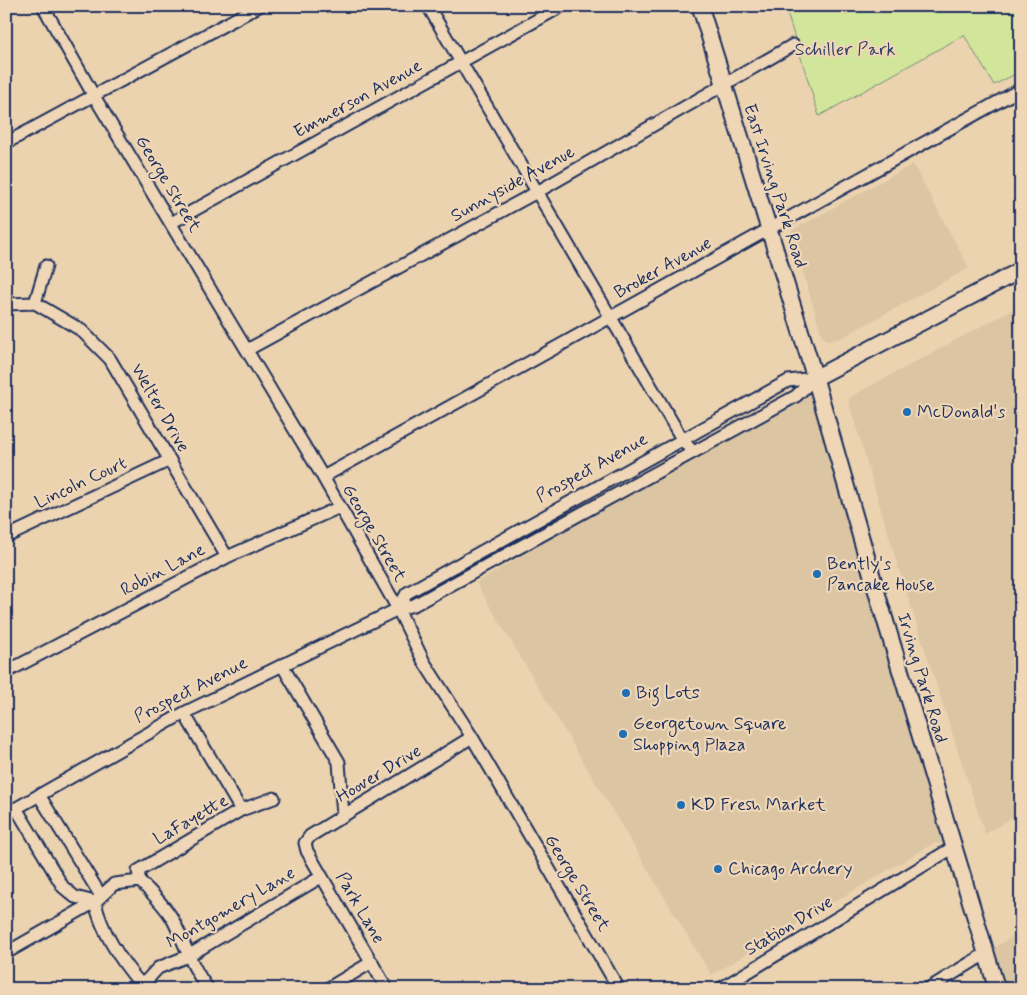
<svg xmlns="http://www.w3.org/2000/svg" width="1027" height="995" font-family="Mynerve,sans-serif">
  <rect width="100%" height="100%" fill="#ecd3af"/>
  <filter id="ink" filterUnits="userSpaceOnUse"><feTurbulence type="fractalNoise" baseFrequency=".02" numOctaves="2"/><feDisplacementMap in="SourceGraphic" scale="10" xChannelSelector="R" yChannelSelector="G"/><feConvolveMatrix kernelMatrix="1 2 1 2 8 2 1 2 1" color-interpolation-filters="sRGB"/></filter>
  <g filter="url(#ink)">
    <!-- built -->
    <path fill="#dbc5a3" d="M913,164L969,268L841,338L828,341L822,336L791,231Z
      M1021,305V812L985,834L900,573L848,400L852,396Z
      M814,383L950,846L934,843L711,975L476,583Z
      M1021,932V989H1003L990,950Z"/>
    <!-- green -->
    <path fill="#d2e69b" stroke="#768a7c" d="M785,6H1021V71L994,85L964,35L819,116Z"/>
    <g fill="none" stroke-linecap="round" stroke-linejoin="round">
      <defs>
        <path id="minor" d="M43,6L94,96L323,477L398,609L424,662L472,737L619,989
          M428,6L682,439L692,451
          M6,143L259,6
          M171,223L562,6
          M35,303L81,330L110,359L227,557
          M6,304L35,303L46,266
          M247,350L537,192L793,45
          M323,477L1021,89
          M6,537L170,460
          M398,609L407,593L788,381L815,378
          M282,665L339,762L343,816
          M6,672L227,557L340,507
          M184,713L241,810
          M39,795L101,896
          M16,808L63,887L75,897L95,902
          M6,814L184,713L398,609L414,605L796,396L815,378
          M140,881L138,871L241,810L274,798
          M95,902C102,934 123,964 144,988
          M6,953L95,902L114,884L140,881C151,893 165,905 173,920C186,945 190,965 208,989
          M131,989L147,980L158,968L188,956L321,877
          M327,989L372,962
          M387,989L307,851L305,843L310,836L472,737
          M720,989L954,847
          M928,989L985,954"/>
        <path id="major" d="M700,6L815,378L879,600L997,989
          M815,378L1021,270"/>
      </defs>
      <!-- minor casing -->
      <use href="#minor" stroke="#1b2f5e" stroke-width="15"/>
      <!-- major casing -->
      <use href="#major" stroke="#1b2f5e" stroke-width="19"/>
      <!-- minor -->
      <use href="#minor" stroke="#efd6b6" stroke-width="11"/>
      <!-- major -->
      <use href="#major" stroke="#efd6b6" stroke-width="15"/>
    </g>
  </g>
  <!-- markers -->
  <g fill="#1f6fb2" stroke="#efd6b6" stroke-width="2">
    <circle cx="907" cy="412" r="5"/>
    <circle cx="817" cy="574" r="5"/>
    <circle cx="626" cy="693" r="5"/>
    <circle cx="623" cy="734" r="5"/>
    <circle cx="681" cy="805" r="5"/>
    <circle cx="718" cy="869" r="5"/>
  </g>
  <g text-anchor="middle" dominant-baseline="central" stroke-width="4.5" stroke-linejoin="round" paint-order="stroke">
    <!-- park labels -->
    <g font-size="18" fill="#2d4164" stroke="#efd6b6">
      <text x="845" y="50">Schiller Park</text>
    </g>
    <!-- street labels -->
    <g font-size="18" fill="#1b2f5e" stroke="#efd6b6">
      <text transform="translate(358 99) rotate(-29)">Emmerson Avenue</text>
      <text transform="translate(168 184) rotate(59)">George Street</text>
      <text transform="translate(513 184) rotate(-29)">Sunnyside Avenue</text>
      <text transform="translate(775 186) rotate(72)">East Irving Park Road</text>
      <text transform="translate(663 268) rotate(-29)">Broker Avenue</text>
      <text transform="translate(160 408) rotate(60)">Welter Drive</text>
      <text transform="translate(592 468) rotate(-29)">Prospect Avenue</text>
      <text transform="translate(81 483) rotate(-25)">Lincoln Court</text>
      <text transform="translate(374 533) rotate(60)">George Street</text>
      <text transform="translate(163 570) rotate(-28)">Robin Lane</text>
      <text transform="translate(922 678) rotate(73)">Irving Park Road</text>
      <text transform="translate(191 690) rotate(-27)">Prospect Avenue</text>
      <text transform="translate(379 774) rotate(-31)">Hoover Drive</text>
      <text transform="translate(191 820) rotate(-30)">LaFayette</text>
      <text transform="translate(577 883) rotate(59)">George Street</text>
      <text transform="translate(231 908) rotate(-30)">Montgomery Lane</text>
      <text transform="translate(360 908) rotate(60)">Park Lane</text>
      <text transform="translate(789 926) rotate(-31)">Station Drive</text>
    </g>
    <!-- poi labels -->
    <g font-size="18" fill="#1b2f5e" stroke="#efd6b6" text-anchor="start">
      <text x="917" y="412">McDonald's</text>
      <text x="827" y="564">Bently's<tspan x="827" dy="21">Pancake House</tspan></text>
      <text x="636" y="693">Big Lots</text>
      <text x="633" y="724">Georgetown Square<tspan x="633" dy="21">Shopping Plaza</tspan></text>
      <text x="691" y="805">KD Fresh Market</text>
      <text x="728" y="869">Chicago Archery</text>
    </g>
  </g>
  <!-- margin -->
  <rect width="1027" height="995" fill="none" stroke="#efd6b6" stroke-width="25"/>
  <rect x="12" y="12" width="1002" height="970" fill="none" stroke="#1b2f5e" stroke-width="2" filter="url(#ink)"/>
</svg>
